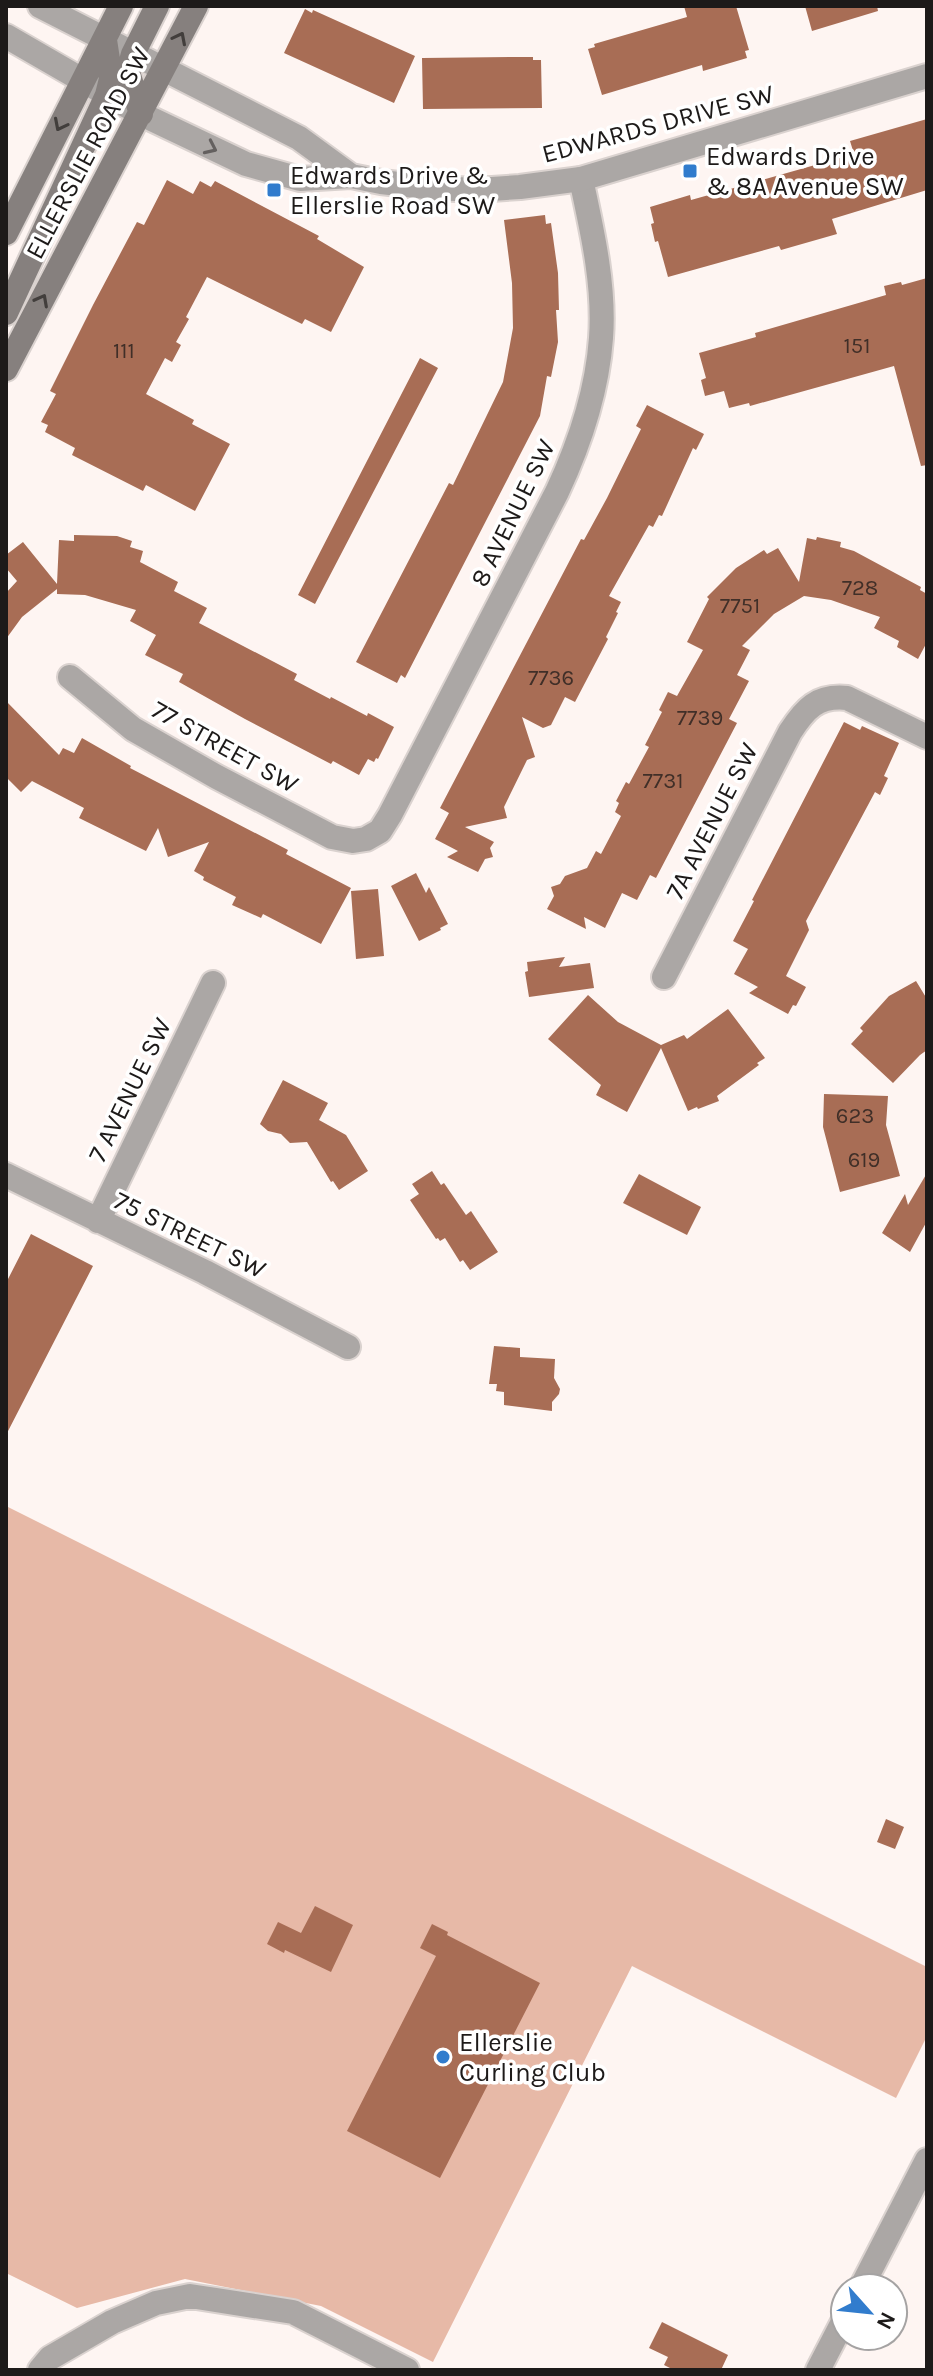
<svg xmlns="http://www.w3.org/2000/svg" width="933" height="2376" font-family="Karla,sans-serif">
  <rect width="100%" height="100%" fill="#fef5f2"/>
  <!-- green -->
  <path fill="#e7b9a7" d="M6,1506L927,1967V2036L896,2098L632,1966L433,2362L321,2306L185,2279L77,2308L6,2273Z"/>
  <!-- building -->
  <path fill="#a86d55" d="M684,6H736L749,50L745,51L747,58L703,71L702,65L602,95L588,49L595,47L594,44L687,17Z
    M805,6H877L878,11L812,31Z
    M305,9L312,13L313,10L415,56L394,103L284,53Z
    M512,57H533V60H541L542,108L423,109L422,58Z
    M927,119V190L832,219L837,234L781,250L779,246L668,277L658,241L655,242L651,224L654,223L650,207L690,195L691,200L854,154L850,141Z
    M167,180L193,194L200,181L211,187L215,181L319,236L317,239L364,267L331,332L305,319L302,324L207,277L186,317L189,319L176,342L181,345L172,362L165,358L146,394L194,420L192,424L230,444L195,511L146,485L143,491L72,455L75,448L45,432L48,425L41,422L56,394L50,391L93,305L137,222L144,225Z
    M545,215L546,224L551,223L558,273L559,310H556L558,342L551,377L547,376L540,416L405,678L401,675L397,683L356,662L449,483L453,485L503,382L513,328L512,283L504,220Z
    M927,278V465L921,466L894,366L750,406L749,403L729,408L724,391L705,396L701,380L706,378L699,353L756,337L755,333L886,295L884,286L901,282L902,285Z
    M420,358L438,368L315,604L298,595Z
    M647,405L704,434L696,450L693,448L662,516L659,515L653,527L649,525L609,596L621,602L616,612L618,613L606,637L608,639L575,702L565,697L551,725L543,728L522,717L535,757L527,760L504,807L507,818L465,827L494,842L490,848L493,857L485,859L478,872L447,857L458,851L435,839L449,813L440,808L581,539L584,540L607,498L641,429L636,426Z
    M74,535L117,536L132,541L130,547L143,551L140,562L178,582L174,591L207,608L199,623L297,674L294,680L330,699L331,697L367,716L368,713L394,727L378,759L376,758L374,762L368,759L359,775L333,761L331,764L245,719L179,682L183,674L145,655L156,635L130,621L136,610L85,595L57,594V589L22,617L6,639V593L17,581L6,568V555L23,542L57,584L59,540L74,541Z
    M817,537L841,542L840,547L854,551L921,587L920,590L927,594V642L918,659L897,647L899,641L874,628L880,617L831,600L804,596L774,614L742,646L750,650L737,675L749,681L729,719L737,723L656,878L650,875L637,900L622,893L605,928L584,917L586,929L547,909L554,896L551,887L560,884L565,876L587,868L596,851L601,854L621,816L615,812L619,803L616,801L626,782L629,784L649,747L645,745L662,712L659,710L668,692L677,696L703,650L687,642L709,599L707,597L736,568L764,550L767,554L778,548L799,582L807,538L816,540Z
    M6,701L59,755L63,748L74,753L82,738L131,766L130,768L288,850L286,854L351,888L321,944L263,914L261,918L232,905L236,897L203,880L204,877L194,871L209,842L168,857L158,828L146,851L79,818L84,808L32,781L21,792L6,777Z
    M844,722L860,730L862,726L899,743L884,776L888,778L880,795L875,792L806,921L809,930L786,976L806,987L796,1006L793,1005L788,1014L749,993L758,987L734,974L748,949L733,941L754,901L752,900Z
    M416,873L426,893L429,887L448,924L440,928L441,930L419,941L391,886Z
    M378,889L384,956L356,959L351,891Z
    M565,957L559,967L590,963L594,988L529,997L525,972L528,971L527,962Z
    M916,981L927,999V1050L920,1055L893,1083L851,1044L863,1031L860,1028L889,996Z
    M588,995L618,1022L661,1045L684,1035L687,1039L728,1009L765,1058L757,1063L759,1065L717,1096L719,1101L698,1109L697,1107L688,1111L661,1048L627,1112L596,1095L601,1085L548,1039Z
    M283,1080L328,1103L319,1120L346,1135L368,1171L339,1190L333,1181L331,1182L307,1142L290,1143L281,1134L268,1131L260,1124Z
    M824,1094L888,1096L886,1125L900,1176L840,1192L823,1127Z
    M432,1171L441,1185L444,1183L466,1215L471,1211L498,1252L470,1270L463,1260L460,1262L445,1238L440,1241L438,1238L436,1239L410,1200L419,1194L412,1184Z
    M927,1173V1221L910,1252L882,1233L905,1194L908,1205Z
    M639,1174L701,1207L687,1235L623,1203Z
    M31,1234L93,1266L6,1435V1283Z
    M494,1346L520,1348V1357L555,1359L554,1378L560,1389L559,1394L552,1402V1411L504,1405V1392L496,1391L497,1384H489Z
    M886,1819L904,1827L895,1849L877,1842Z
    M315,1906L353,1925L331,1972L285,1950L284,1953L267,1944L278,1922L301,1933Z
    M432,1924L448,1932L447,1935L540,1983L440,2178L347,2131L436,1956L420,1948Z
    M662,2322L728,2355L721,2370H674L664,2365L668,2357L649,2348Z"/>
  <g fill="none" stroke-linecap="round" stroke-linejoin="round">
    <defs>
      <path id="minor" d="M70,677L133,729L217,777L332,837L353,841L366,839L380,831L390,815L557,492C580,443 597,393 601,338C605,286 592,230 581,179
        M664,977L790,732C805,709 817,695 847,698L927,737
        M6,1175L205,1272L348,1347
        M98,1221L213,983
        M861,2288L927,2160
        M40,2370L50,2358L112,2322L156,2303L190,2296L293,2312L407,2370
        M818,2370L845,2318"/>
      <path id="tertiary" d="M40,6L299,138L351,176
        M6,36L141,114L246,164L300,179L351,176L381,182L434,188L477,190L520,187L581,179L927,76"/>
      <path id="secondary" d="M141,114L128,72L133,54L157,6
        M6,233L121,6
        M6,313L107,95L111,79L105,40
        M6,369L196,6"/>
    </defs>
    <!-- minor casing -->
    <use href="#minor" stroke="#dad2cf" stroke-width="28"/>
    <!-- tertiary casing -->
    <use href="#tertiary" stroke="#dad2cf" stroke-width="28"/>
    <!-- secondary casing -->
    <use href="#secondary" stroke="#dad2cf" stroke-width="28"/>
    <!-- minor -->
    <use href="#minor" stroke="#aba7a5" stroke-width="24"/>
    <!-- tertiary -->
    <use href="#tertiary" stroke="#aba7a5" stroke-width="24"/>
    <!-- secondary -->
    <use href="#secondary" stroke="#86807e" stroke-width="24"/>
  </g>
  <!-- one-way arrows -->
  <defs><path id="oneway-chevron" d="M-2-3.5L2.5 0L-2 3.5" fill="none" stroke-width="1.6" stroke-linecap="round" stroke-linejoin="round" transform="scale(2)"/></defs>
  <g stroke="#423e3c">
    <use href="#oneway-chevron" transform="translate(180 38) rotate(-63)"/>
    <use href="#oneway-chevron" transform="translate(60 125) rotate(117)"/>
    <use href="#oneway-chevron" transform="translate(42 300) rotate(-62)"/>
  </g>
  <use stroke="#64605f" href="#oneway-chevron" transform="translate(211 148) rotate(25)"/>
  <!-- markers -->
  <g fill="#317ccd" stroke="#fff" stroke-width="3">
    <rect x="682" y="163" width="16" height="16" rx="4"/>
    <rect x="266" y="182" width="16" height="16" rx="4"/>
    <circle cx="443" cy="2057" r="8"/>
  </g>
  <g text-anchor="middle" dominant-baseline="central" stroke-width="7" stroke-linejoin="round" paint-order="stroke">
    <!-- number labels -->
    <g font-size="22" fill="#402f28">
      <text x="857" y="346">151</text>
      <text x="124" y="351">111</text>
      <text x="860" y="588">728</text>
      <text x="740" y="606">7751</text>
      <text x="551" y="678">7736</text>
      <text x="700" y="718">7739</text>
      <text x="663" y="781">7731</text>
      <text x="855" y="1116">623</text>
      <text x="864" y="1160">619</text>
    </g>
    <!-- street labels -->
    <g font-size="26" fill="#1d1a19" stroke="#fff">
      <text transform="translate(658 124) rotate(-15)">EDWARDS DRIVE SW</text>
      <text transform="translate(88 153) rotate(-62)">ELLERSLIE ROAD SW</text>
      <text transform="translate(513 513) rotate(-64)">8 AVENUE SW</text>
      <text transform="translate(225 747) rotate(29)">77 STREET SW</text>
      <text transform="translate(712 821) rotate(-63)">7A AVENUE SW</text>
      <text transform="translate(130 1090) rotate(-64)">7 AVENUE SW</text>
      <text transform="translate(190 1235) rotate(26)">75 STREET SW</text>
    </g>
    <!-- poi labels -->
    <g font-size="26" fill="#1d1a19" stroke="#fff" text-anchor="start">
      <text x="706" y="156">Edwards Drive<tspan x="706" dy="30">&amp; 8A Avenue SW</tspan></text>
      <text x="290" y="175">Edwards Drive &amp;<tspan x="290" dy="30">Ellerslie Road SW</tspan></text>
      <text x="459" y="2042">Ellerslie<tspan x="459" dy="30">Curling Club</tspan></text>
    </g>
  </g>
  <!-- border -->
  <rect width="933" height="2376" fill="none" stroke="#1d1a19" stroke-width="16"/>
  <!-- north arrow -->
  <g transform="translate(869 2312) rotate(117)"><circle r="38" fill="#ffffff" stroke="#a5a3a3" stroke-width="2"/>
  <path d="M0-6L14 30L0 20L-14 30Z" fill="#317ccd"/>
  <text y="-12" font-size="22" font-weight="bold" text-anchor="middle" fill="#1d1a19">N</text>
  </g>
</svg>
